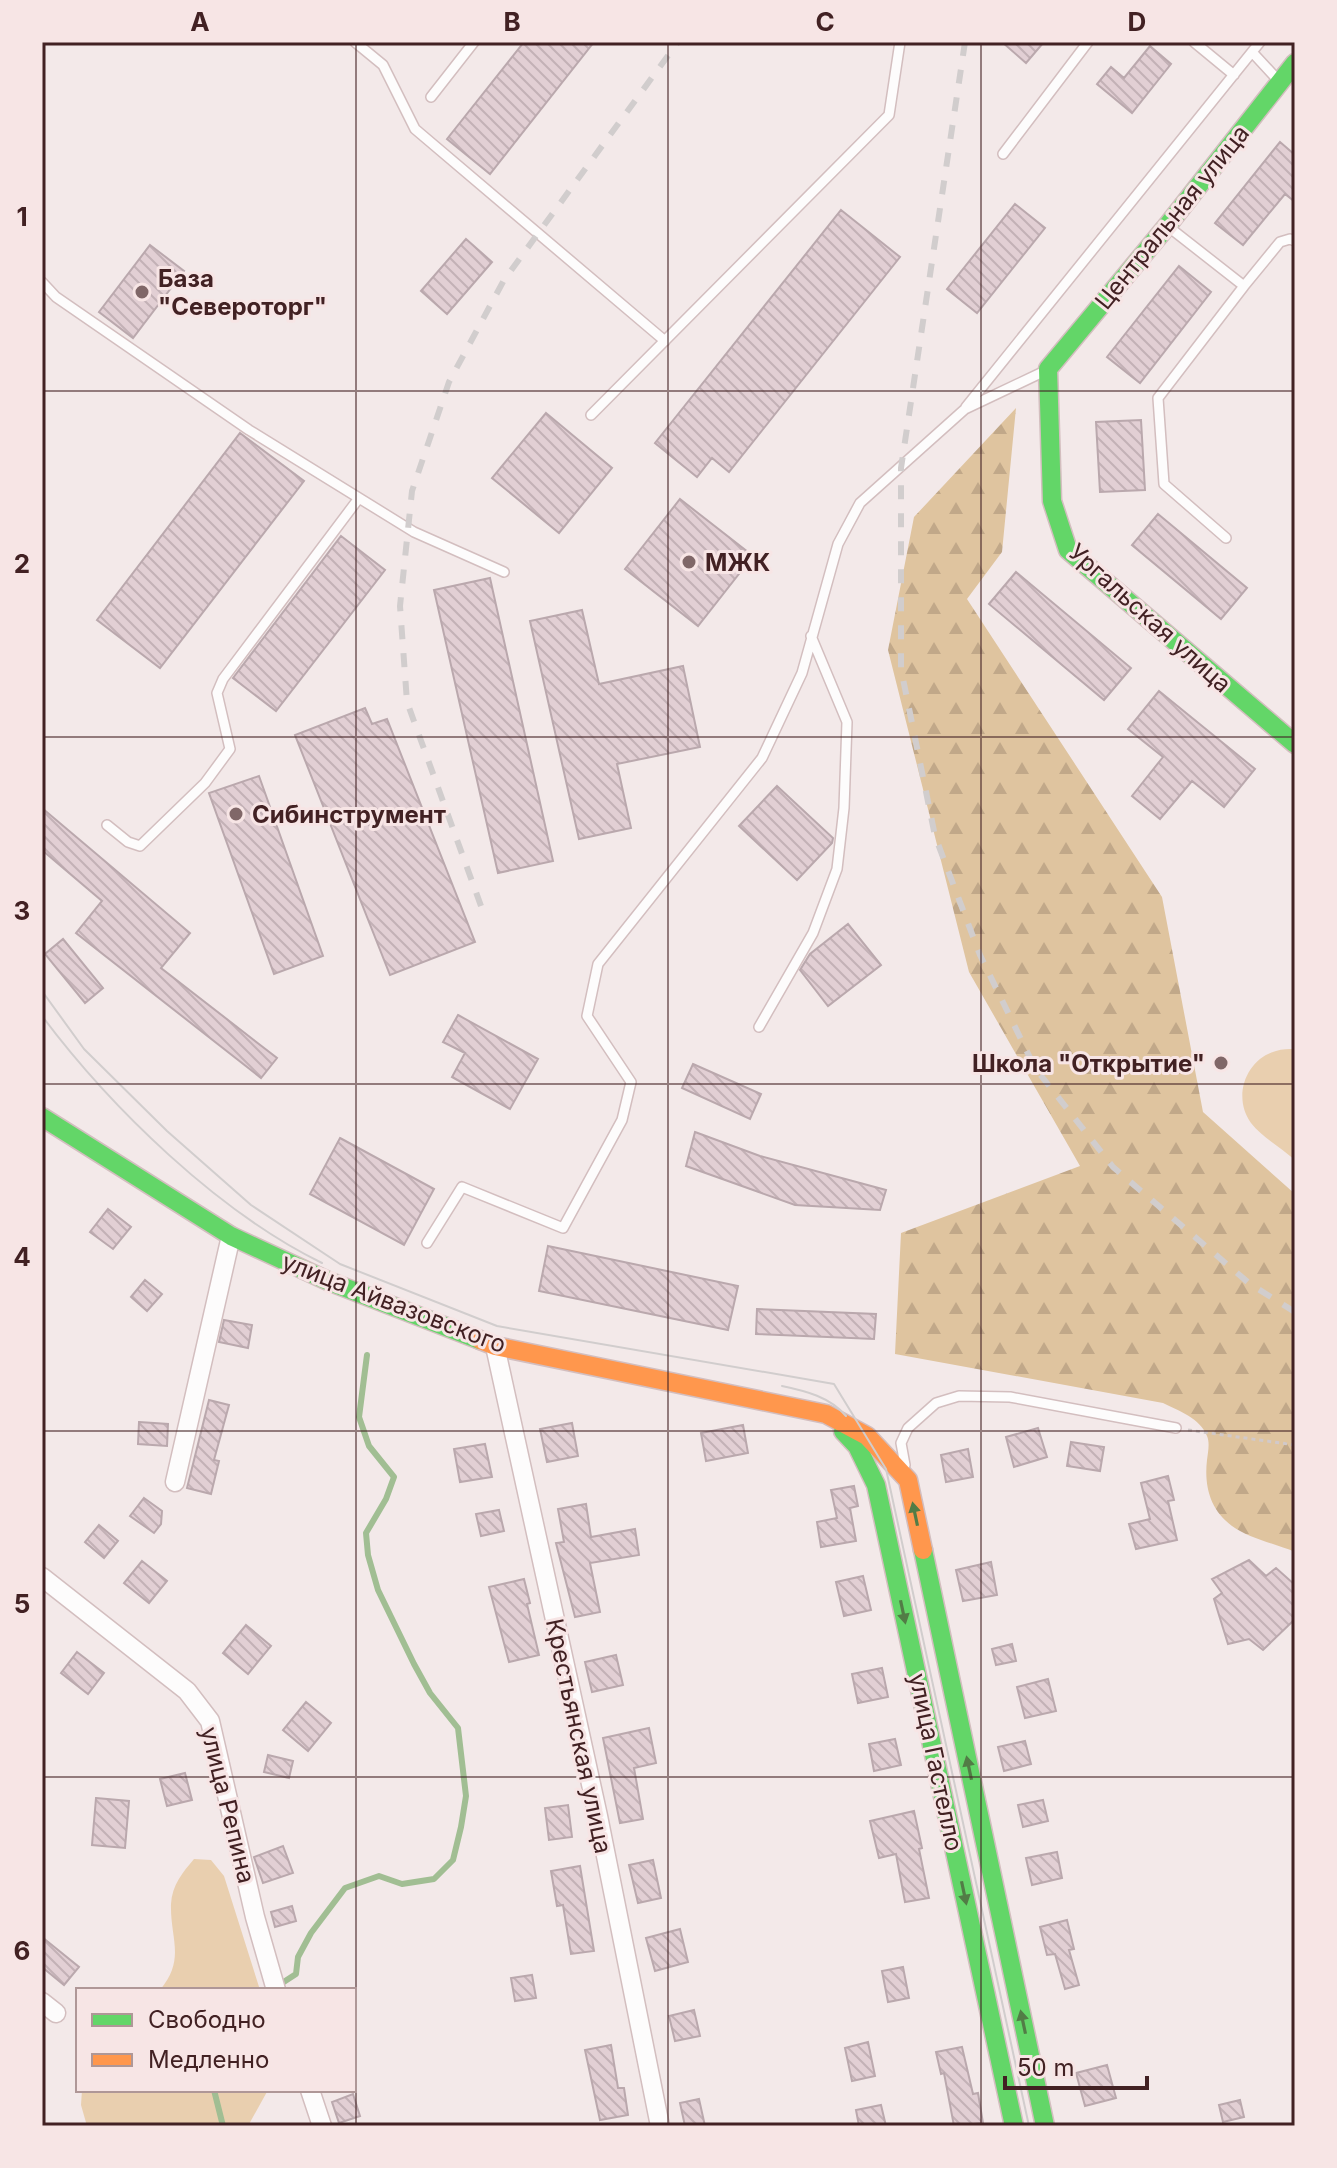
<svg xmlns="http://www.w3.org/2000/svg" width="1337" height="2168" font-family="Inter,sans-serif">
  <defs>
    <pattern id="forest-firs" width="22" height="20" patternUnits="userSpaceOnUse" patternTransform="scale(2)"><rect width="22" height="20" fill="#dfc49f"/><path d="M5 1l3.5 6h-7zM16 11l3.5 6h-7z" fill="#c1a889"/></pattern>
    <pattern id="building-back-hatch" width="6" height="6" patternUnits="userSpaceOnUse" patternTransform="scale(2)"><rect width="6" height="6" fill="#e2cfd4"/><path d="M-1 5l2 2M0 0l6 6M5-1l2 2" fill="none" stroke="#c3b1b6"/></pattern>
  </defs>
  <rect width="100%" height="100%" fill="#f3e9e9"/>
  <!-- grass -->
  <path fill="#e9cfaf" d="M1295,1049V1160C1281,1148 1262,1137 1251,1123C1232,1097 1246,1059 1276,1051C1282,1049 1289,1049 1295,1049Z
    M194,1859L211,1860L224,1876L260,1990H160C186,1959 170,1939 171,1904C172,1885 183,1872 194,1859Z
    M82,2090H268L248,2126H87L81,2105Z"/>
  <!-- forest -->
  <path fill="url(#forest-firs)" d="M1016,408L1002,552L967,599L1162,897L1203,1112L1295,1194V1552C1276,1544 1248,1538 1232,1526C1210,1510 1204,1486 1207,1460C1208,1452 1210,1443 1207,1436C1200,1418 1179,1411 1163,1403L895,1354L901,1233L1080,1166L969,972L888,650L914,517Z"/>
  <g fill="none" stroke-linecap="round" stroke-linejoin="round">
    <!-- stream -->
    <path stroke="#a1be93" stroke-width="6" d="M276,1987L296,1974L298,1957L311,1933L345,1888L379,1876L402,1884L434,1879L453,1860L461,1827L466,1796L458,1728L430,1693L414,1664L378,1590L368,1555L366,1533L386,1499L394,1477L369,1446L359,1417L367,1355
      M214,2090L223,2126"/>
  </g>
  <!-- building -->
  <path fill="url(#building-back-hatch)" stroke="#baa8ad" stroke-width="2" d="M524,42H594L490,174L447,139Z
    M1002,42H1044L1026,63Z
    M1150,46L1171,64L1132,113L1097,84L1111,67L1124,78Z
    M1280,142L1295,155V202L1285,194L1243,245L1215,223Z
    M1015,204L1045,228L977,313L947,289Z
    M841,210L900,257L729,472L712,458L697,477L655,443Z
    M466,239L492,262L447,314L421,291Z
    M150,245L184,271L133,338L99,312Z
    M1179,266L1211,292L1140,383L1107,357Z
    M546,413L612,468L559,533L492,478Z
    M1141,420L1145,490L1100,492L1096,422Z
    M240,433L304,481L160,668L97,620Z
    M680,499L753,556L698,626L625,569Z
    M1158,514L1247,588L1221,619L1132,545Z
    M341,536L385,570L276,711L233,678Z
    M1016,572L1131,668L1104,700L989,604Z
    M490,578L553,861L498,873L434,590Z
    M582,610L599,684L683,666L700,747L617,764L631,828L579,839L530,621Z
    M1159,691L1255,769L1224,807L1192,781L1160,819L1132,796L1163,757L1128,729Z
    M365,708L372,724L387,719L475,942L390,975L295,735Z
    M259,776L323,956L274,974L209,793Z
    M777,786L833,838L832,843L797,880L739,826Z
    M42,808L190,933L161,968L277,1058L261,1078L76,933L102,901L42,850Z
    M848,924L881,965L828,1006L800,970L810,954Z
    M63,939L103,988L85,1003L45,954Z
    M458,1015L538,1059L510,1109L452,1077L465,1053L443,1042Z
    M693,1064L761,1094L750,1119L682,1088Z
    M695,1132L760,1156L886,1190L880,1210L795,1205L686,1166Z
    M340,1138L434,1189L404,1245L310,1194Z
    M108,1209L131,1227L113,1249L90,1232Z
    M548,1246L738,1286L728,1330L539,1291Z
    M145,1280L162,1294L147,1311L131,1297Z
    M757,1309L876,1314L874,1339L756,1334Z
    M224,1320L252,1325L248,1348L219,1342Z
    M209,1400L229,1405L214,1460L219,1461L211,1494L187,1488Z
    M139,1422L168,1424L167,1446L138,1444Z
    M572,1423L578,1456L547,1462L540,1429Z
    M743,1425L748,1453L706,1461L701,1433Z
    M1038,1428L1047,1457L1014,1467L1006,1437Z
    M1071,1442L1104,1447L1100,1471L1067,1466Z
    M485,1444L492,1477L460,1482L454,1449Z
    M968,1449L973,1477L946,1482L941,1455Z
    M1168,1476L1174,1500L1168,1501L1177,1540L1136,1549L1129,1524L1150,1519L1141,1483Z
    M854,1486L858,1506L850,1508L856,1541L821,1547L817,1522L837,1518L831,1490Z
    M144,1498L162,1511L161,1524L154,1533L130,1516Z
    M586,1504L591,1537L635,1529L639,1555L590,1563L600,1612L575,1617L556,1543L564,1542L558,1509Z
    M499,1510L504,1531L481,1536L476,1514Z
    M99,1525L118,1541L104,1558L85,1542Z
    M1249,1560L1266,1576L1276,1568L1295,1585V1619L1263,1650L1249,1639L1228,1644L1214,1599L1222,1593L1212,1579Z
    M142,1561L167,1581L149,1603L124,1583Z
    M991,1562L997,1595L963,1601L956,1570Z
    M863,1576L871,1610L844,1616L836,1582Z
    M524,1579L530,1603L527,1604L539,1655L509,1662L489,1587Z
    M246,1625L271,1646L248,1674L223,1653Z
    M1012,1644L1016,1661L996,1665L992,1649Z
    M77,1652L104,1673L88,1694L61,1673Z
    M616,1655L623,1685L592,1692L585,1662Z
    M882,1668L888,1697L858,1703L852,1674Z
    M1048,1679L1056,1711L1025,1718L1017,1687Z
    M306,1702L331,1723L308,1751L283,1730Z
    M649,1728L656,1763L634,1768L643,1819L620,1823L603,1738Z
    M895,1739L901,1765L874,1771L869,1744Z
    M1025,1741L1031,1764L1004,1771L998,1747Z
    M268,1755L293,1761L289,1778L264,1772Z
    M185,1773L192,1800L167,1806L160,1779Z
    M96,1798L129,1801L125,1848L92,1845Z
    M1043,1800L1048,1821L1023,1827L1018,1805Z
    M568,1805L572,1837L549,1840L545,1808Z
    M914,1811L922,1848L919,1849L929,1898L905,1902L896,1854L879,1858L870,1821Z
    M283,1846L293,1873L263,1883L254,1857Z
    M1057,1852L1062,1878L1032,1885L1026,1858Z
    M653,1860L661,1898L638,1903L629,1865Z
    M580,1866L594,1951L571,1954L563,1905L557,1906L551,1871Z
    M292,1906L296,1921L275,1927L271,1912Z
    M1067,1920L1074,1949L1069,1950L1079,1985L1065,1989L1055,1954L1047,1955L1040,1927Z
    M680,1929L688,1962L655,1971L646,1938Z
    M42,1937L79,1967L64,1985L42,1967Z
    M903,1967L909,1998L888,2002L882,1971Z
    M532,1975L536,1998L515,2001L511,1978Z
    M694,2010L700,2036L675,2041L669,2016Z
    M868,2042L875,2076L852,2081L845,2048Z
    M611,2045L618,2088H624L628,2115L600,2120L585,2050Z
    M962,2047L973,2094L978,2093L983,2123L954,2126L944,2073L941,2074L936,2052Z
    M1107,2065L1116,2098L1085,2106L1076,2073Z
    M353,2094L360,2116L339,2123L332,2102Z
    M699,2099L705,2126H685L680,2103Z
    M1240,2100L1244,2117L1223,2122L1219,2105Z
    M881,2105L886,2126H859L856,2110Z"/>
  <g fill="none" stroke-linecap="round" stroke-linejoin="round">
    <defs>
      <path id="lane" d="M355,42L383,65L415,129L665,341
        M1194,42L1234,75
        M1252,52L1277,79
        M431,97L474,42
        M1003,154L1088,42
        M1170,228L1244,286L1280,242L1290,239L1295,241
        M42,282L56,297L249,430L414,532L504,572
        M966,407L1260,42
        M591,415L889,115L900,42
        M1226,538L1164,484L1158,398L1244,286
        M107,825L128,842L140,846L205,783L230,749L217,693L223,679L359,498
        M759,1027L813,933L837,869L844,808L847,722L811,636
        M427,1243L462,1187L563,1228L622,1120L631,1082L587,1016L598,964L762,758L802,673L838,544L860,503L965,409L1045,371
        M905,1465L901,1443L908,1428L936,1403L959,1396L1010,1397L1176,1428"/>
      <path id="street" d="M495,1346L598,1816L660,2126
        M175,1482L231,1236
        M42,1577L187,1691L210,1721L255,1917L276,1990
        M42,2002L56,2013
        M310,2090L322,2126"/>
      <path id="fast" d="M1295,63L1167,226L1048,369L1052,501L1068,550L1295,744
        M42,1117L231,1236L328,1281L480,1340
        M843,1431L857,1446L876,1485L1014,2126
        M923,1550L1045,2126"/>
      <path id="slow" d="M480,1340L495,1346L826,1414L867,1436L908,1480L923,1550"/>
    </defs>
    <!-- lane casing -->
    <use href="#lane" stroke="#d3bebf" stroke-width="12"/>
    <!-- street casing -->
    <use href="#street" stroke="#d3bebf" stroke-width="21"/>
    <!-- fast casing -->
    <use href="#fast" stroke="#d3bebf" stroke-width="21"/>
    <!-- slow casing -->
    <use href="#slow" stroke="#d3bebf" stroke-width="21"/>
    <!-- path -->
    <path stroke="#d1c9ca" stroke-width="3" stroke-dasharray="4 4" stroke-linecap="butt" d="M1188,1430L1295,1445"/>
    <!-- lane -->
    <use href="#lane" stroke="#fdfcfc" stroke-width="9"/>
    <!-- street -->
    <use href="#street" stroke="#fdfcfc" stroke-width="18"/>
    <!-- fast -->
    <use href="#fast" stroke="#63d668" stroke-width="18"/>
    <!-- slow -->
    <use href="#slow" stroke="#ff974d" stroke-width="18"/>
    <!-- tram -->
    <path stroke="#d1cdcd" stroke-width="2" d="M42,991L84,1049L167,1131L251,1205L340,1264L497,1326L834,1384L886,1469L1029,2126
      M42,1016C111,1108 218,1212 322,1263
      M782,1386C806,1391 830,1397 846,1416"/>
    <!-- rail -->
    <path stroke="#d1cdcd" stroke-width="6" stroke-dasharray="14 14" stroke-linecap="butt" d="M965,42L901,468V669L935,836L980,955L1035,1068L1113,1167L1250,1284L1295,1312
      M481,906L407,702L400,606L412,491L449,382L504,280L678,42"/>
  </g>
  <!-- one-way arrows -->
  <defs><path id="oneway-solid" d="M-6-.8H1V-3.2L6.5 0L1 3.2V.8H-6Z" transform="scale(2)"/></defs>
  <g fill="#527c46">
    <use href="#oneway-solid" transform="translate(915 1514) rotate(-102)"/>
    <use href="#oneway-solid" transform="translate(903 1612) rotate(78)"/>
    <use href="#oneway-solid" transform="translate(969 1768) rotate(-102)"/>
    <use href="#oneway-solid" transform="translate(964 1893) rotate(78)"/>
    <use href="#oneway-solid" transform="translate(1023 2022) rotate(-102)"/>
  </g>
  <!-- grid -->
  <path fill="none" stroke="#422123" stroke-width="2" stroke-opacity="0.55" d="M356,42V2126M668,42V2126M981,42V2126M42,391H1295M42,737H1295M42,1084H1295M42,1431H1295M42,1777H1295"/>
  <!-- markers -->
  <g fill="#806768" stroke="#f7e5e5" stroke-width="3">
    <circle cx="142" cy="292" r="8"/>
    <circle cx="689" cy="562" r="8"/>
    <circle cx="236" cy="814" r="8"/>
    <circle cx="1221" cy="1063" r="8"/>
  </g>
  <g text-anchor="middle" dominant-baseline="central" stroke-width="6" stroke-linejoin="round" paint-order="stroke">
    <!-- street labels -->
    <g font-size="24" fill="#422123" stroke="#f7e5e5">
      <text transform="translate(1172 217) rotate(-51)">Центральная улица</text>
      <text transform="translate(1150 618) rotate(42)">Ургальская улица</text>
      <text transform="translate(394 1303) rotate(21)">улица Айвазовского</text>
      <text transform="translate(579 1736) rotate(78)">Крестьянская улица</text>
      <text transform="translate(936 1762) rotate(78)">улица Гастелло</text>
      <text transform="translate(228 1805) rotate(76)">улица Репина</text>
    </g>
    <!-- poi labels -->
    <g font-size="24" font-weight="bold" fill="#422123" stroke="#f7e5e5" text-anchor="start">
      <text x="158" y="278">База<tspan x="158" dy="28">"Североторг"</tspan></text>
      <text x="705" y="562">МЖК</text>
      <text x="252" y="814">Сибинструмент</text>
      <text x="1205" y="1063" text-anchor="end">Школа "Открытие"</text>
    </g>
  </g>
  <!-- border -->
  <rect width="1337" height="2168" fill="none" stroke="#f7e5e5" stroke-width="88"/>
  <!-- legend -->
  <rect x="76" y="1988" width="280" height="104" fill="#f7e5e5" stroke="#af9797" stroke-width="2"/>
  <rect x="92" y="2014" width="40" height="12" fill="#63d668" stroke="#af9797" stroke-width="2"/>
  <text x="148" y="2028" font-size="24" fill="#422123">Свободно</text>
  <rect x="92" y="2054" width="40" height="12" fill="#ff974d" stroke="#af9797" stroke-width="2"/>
  <text x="148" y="2068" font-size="24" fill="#422123">Медленно</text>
  <!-- scale -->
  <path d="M1005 2076v12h142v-12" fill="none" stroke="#422123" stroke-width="4"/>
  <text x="1017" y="2076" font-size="24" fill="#422123" stroke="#f7e5e5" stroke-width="6" paint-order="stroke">50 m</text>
  <rect x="44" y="44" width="1249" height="2080" fill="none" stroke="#422123" stroke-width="3"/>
  <g font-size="26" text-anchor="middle" font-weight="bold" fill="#422123">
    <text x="200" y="31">A</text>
    <text x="512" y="31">B</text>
    <text x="825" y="31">C</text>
    <text x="1137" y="31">D</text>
    <text x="22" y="226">1</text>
    <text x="22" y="573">2</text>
    <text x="22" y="920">3</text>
    <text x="22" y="1266">4</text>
    <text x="22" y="1613">5</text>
    <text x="22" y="1960">6</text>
  </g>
</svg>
